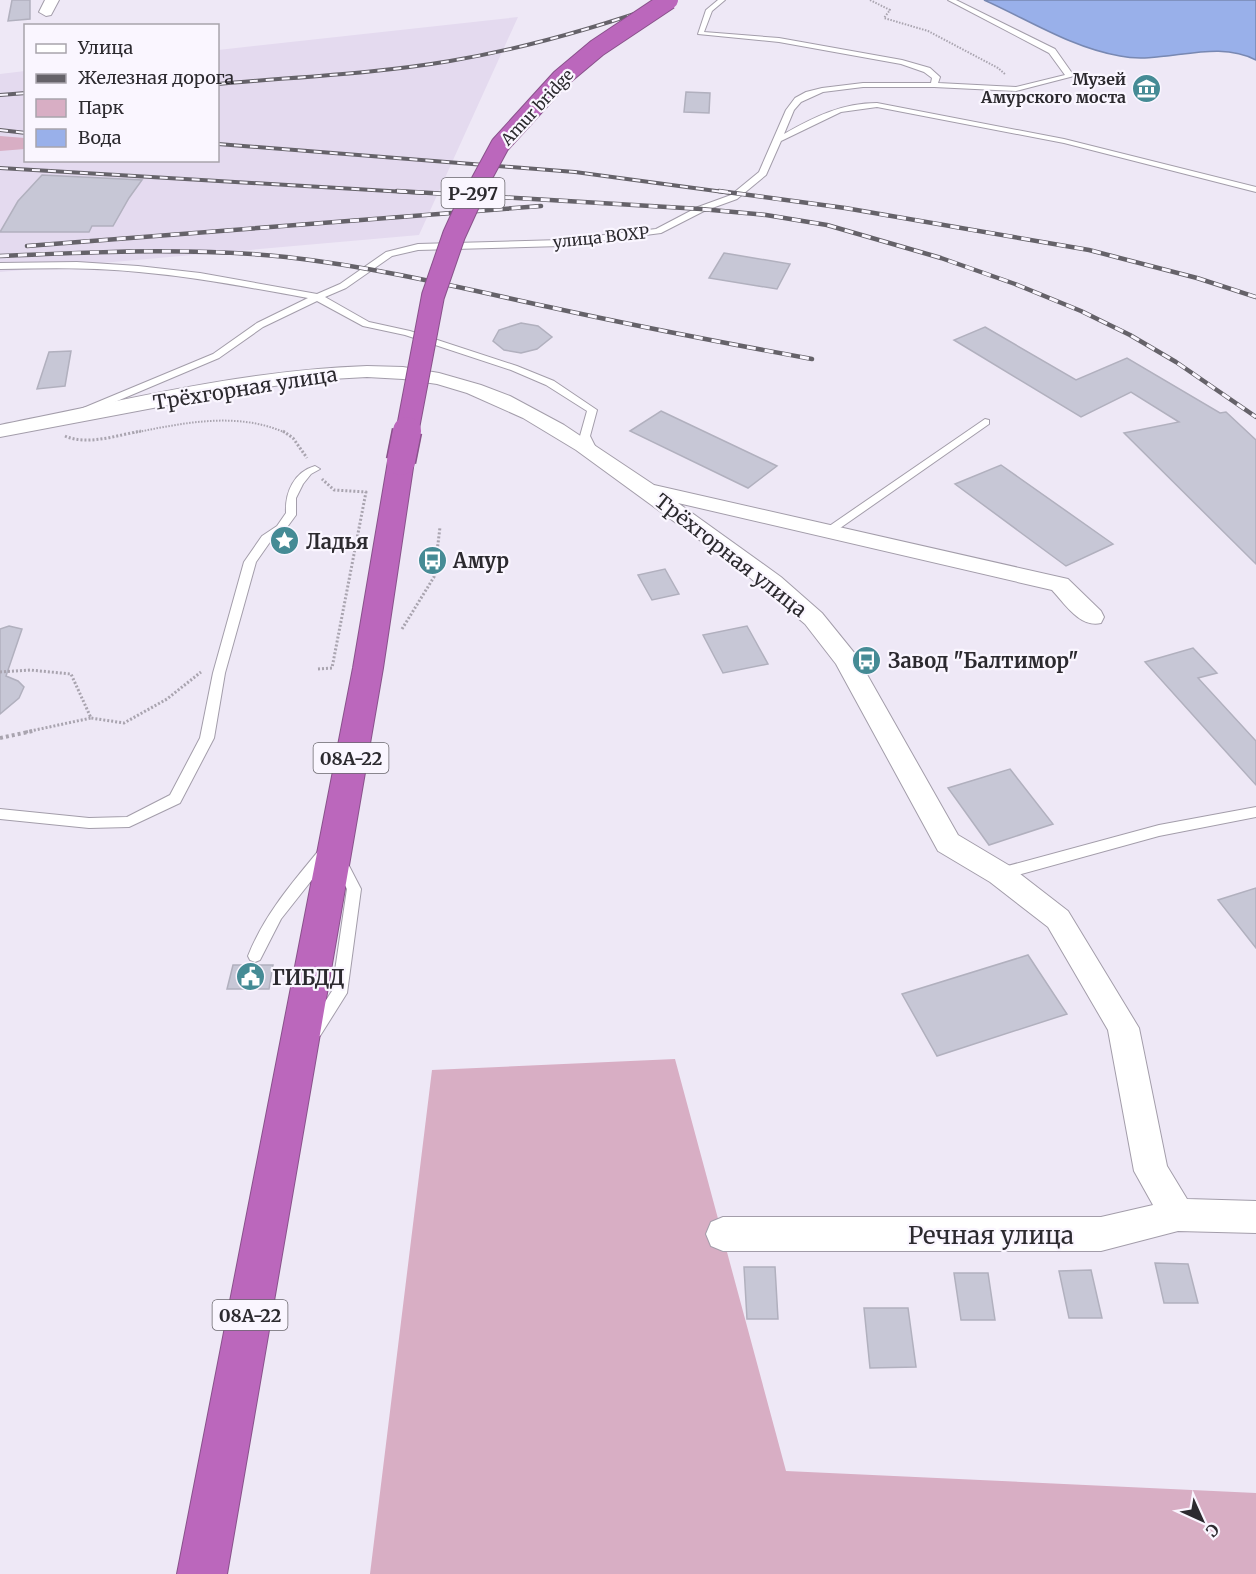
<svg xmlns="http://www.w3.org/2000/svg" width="1256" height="1574" font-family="Merriweather,serif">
  <rect width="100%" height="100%" fill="#eee8f6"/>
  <!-- built -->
  <path fill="#e4daef" d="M518,17L419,235L0,272V74L25,71L26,160H218V50Z"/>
  <!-- green -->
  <path fill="#d8aec4" d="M0,136L25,138V149L0,151Z
    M675,1059L786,1471L1256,1493V1574H370L432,1070Z"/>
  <!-- water -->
  <path fill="#99b0ea" stroke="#7888b2" stroke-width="1.5" d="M984,0H1256V60C1215,38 1164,65 1120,56C1072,48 1027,19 984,0Z"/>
  <!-- building -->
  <path fill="#c7c7d6" stroke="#b1b0be" stroke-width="1.5" d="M12,0H30V19L8,21Z
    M686,92L710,93L709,113L684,112Z
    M42,175L142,180L129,198L113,226H92L89,232H0L18,201Z
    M724,253L790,264L777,289L709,278Z
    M521,323L538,326L552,337L537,349L521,353L504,350L493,341L499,330Z
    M985,327L1076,380L1127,358L1220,413L1226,412L1256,440V564L1124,433L1179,422L1131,392L1081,417L954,340Z
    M71,351L65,386L37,389L49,352Z
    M661,411L777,466L748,488L630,431Z
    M1001,465L1113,544L1066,566L955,484Z
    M665,569L679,594L652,600L638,575Z
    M9,626L22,629L6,676L18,681L24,687L19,698L0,714V629Z
    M747,626L768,664L723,673L703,635Z
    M1193,648L1217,673L1198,678L1256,741V785L1145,662Z
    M1010,769L1053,824L989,845L948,788Z
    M1256,888V948L1218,900Z
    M1028,955L1067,1014L937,1056L902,994Z
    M233,965H273L269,989H227Z
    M1155,1263L1188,1264L1198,1303H1164Z
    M744,1267H775L778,1319H747Z
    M1091,1270L1102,1318H1069L1059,1271Z
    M954,1273H988L995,1320H961Z
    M864,1308H908L916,1367L870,1368Z"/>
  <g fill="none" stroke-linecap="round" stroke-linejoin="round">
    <defs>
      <path id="lane" d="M718,0H725L712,11L704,32L779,38L902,60L930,68L940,77L938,83L1016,87L1065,75L1049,53L948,0H956L1055,49L1074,76L1016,91L934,87H863L823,92L801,102L794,110L784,134C814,117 842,103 877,103L1064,139L1256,187V192L1064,143L877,107L841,112L781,141L766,175L737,199L704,211L661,233L561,246L418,250L392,256L346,288L325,297L369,322L410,331L517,366L554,381L597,410L590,436L599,454L594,457L589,454L580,436L587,411L546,385L511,370L405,335L363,326L317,301L263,327L219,358L84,415H76V411L213,354L257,323L308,298C252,288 196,277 139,272C92,267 46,268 0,269V263L77,262L138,266L200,273L317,294L340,284L386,252L418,244L561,240L656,229L698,207L731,195L759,172L786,110L795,98L806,92L822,88L863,83H931L932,78L924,72L901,64L779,42L698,34L706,10Z
        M985,419L989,420V424L833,533H825V529Z
        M315,466L320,469L311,474L303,484L296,498V515L285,530L270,542L256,562L225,673L214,738L180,803L129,827L89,828L0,819V809L89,818L127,817L170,795L200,738L213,673L244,562L262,536L277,526L286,513C285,492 294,472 315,466Z
        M1256,807V817L1159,836L1000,880L995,878L993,874L995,870L1000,868L1159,825Z
        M325,848L330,849L332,853L330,857L281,919L260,960L255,962L250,960L248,956C264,915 292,883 320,849Z
        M340,856L345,858L361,889L347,993L320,1036L314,1038L308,1036L306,1031L332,991L347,889L333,862L335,858Z"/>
      <path id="street" d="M45,0H59L51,15L46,16L39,12Z
        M367,366L403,367L439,373L481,385L510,396L564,425L654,485L1068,579L1101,611L1104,617L1101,623C1080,628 1065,604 1052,590L678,503L781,577L822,613L856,655L958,835L1010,866L1068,911L1139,1028L1167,1166L1187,1199L1256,1201V1233L1178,1231L1101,1251H723L711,1246L706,1234L711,1222L723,1217H1101L1153,1205L1134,1171L1108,1030L1048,927L990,882L938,851L836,664L805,624L742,571L576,450L523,418L467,393L437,384L403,379L367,377L331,379L258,388L0,437V425C121,401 244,370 367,366Z"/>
      <path id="highway" d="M401,453L410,455L414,461L383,668L227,1574H177L353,668L388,461L392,455Z"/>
    </defs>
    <!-- lane casing -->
    <use href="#lane" stroke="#a39daa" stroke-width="2"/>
    <!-- street casing -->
    <use href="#street" stroke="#a39daa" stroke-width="2"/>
    <!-- highway casing -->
    <use href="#highway" stroke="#89528b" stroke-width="2"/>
    <!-- path-far2 -->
    <path stroke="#a9a4af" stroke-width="2" stroke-dasharray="1.5 1.5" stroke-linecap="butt" d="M870,0L890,10L884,18L928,31L998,68L1005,74
      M133,433C183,423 237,411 286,433"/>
    <!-- path-far1 -->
    <path stroke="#a9a4af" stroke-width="3" stroke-dasharray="2 2" stroke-linecap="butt" d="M283,431L293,438L307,458
      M65,436C87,446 118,435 141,431
      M402,629L434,577L440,527
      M318,669L332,668L366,492L334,490L322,479
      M0,672L30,670L71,674L91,718L124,723L167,699L201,672
      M26,732L91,718"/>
    <!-- path -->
    <path stroke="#a9a4af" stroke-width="4" stroke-dasharray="3 3" stroke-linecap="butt" d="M0,738L33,731"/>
    <!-- lane -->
    <use href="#lane" fill="#fff" fill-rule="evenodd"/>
    <!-- street -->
    <use href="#street" fill="#fff" fill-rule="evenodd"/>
    <!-- highway -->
    <use href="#highway" fill="#bb67bc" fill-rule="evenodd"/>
    <defs>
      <path id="rail-far1" d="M218,84C295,77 373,74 450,61C527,48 602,26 675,0
        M0,95L26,93
        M0,130L26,133
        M218,144L575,172L731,193
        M0,168L423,193"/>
      <path id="rail" d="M397,191L701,209L766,215L827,225L941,258L1015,284L1081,311L1130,335L1176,362L1256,417
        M719,191L845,208L1089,250L1197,278L1256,297
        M27,246L541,206
        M0,256C95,252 191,247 286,257C375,267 462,288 549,307C636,326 724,343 812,359"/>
    </defs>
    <!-- rail-far1 casing -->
    <use href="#rail-far1" stroke="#656269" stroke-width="4"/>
    <!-- rail casing -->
    <use href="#rail" stroke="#656269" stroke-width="4.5"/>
    <!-- rail-far1 -->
    <use href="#rail-far1" stroke="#faf6ff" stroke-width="2" stroke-dasharray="8" stroke-linecap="butt"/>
    <!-- rail -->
    <use href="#rail" stroke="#faf6ff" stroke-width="3" stroke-dasharray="9" stroke-linecap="butt"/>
    <defs>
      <path id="highway-bridge-far2" d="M474,193L500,145L560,79L597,48L669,0"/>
      <path id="highway-bridge-far1" d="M407,433L433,296L454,235L474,191"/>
      <path id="highway-bridge" d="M401,461L407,431"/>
    </defs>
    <!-- highway-bridge-far2 casing -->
    <use href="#highway-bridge-far2" stroke="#89528b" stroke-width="20" stroke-linecap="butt"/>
    <!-- highway-bridge-far1 casing -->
    <use href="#highway-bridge-far1" stroke="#89528b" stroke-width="24" stroke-linecap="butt"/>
    <!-- highway-bridge casing -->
    <use href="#highway-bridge" stroke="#89528b" stroke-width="31" stroke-linecap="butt"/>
    <!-- highway-bridge-far2 -->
    <use href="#highway-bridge-far2" stroke="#bb67bc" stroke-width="18"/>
    <!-- highway-bridge-far1 -->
    <use href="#highway-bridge-far1" stroke="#bb67bc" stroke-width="22"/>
    <!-- highway-bridge -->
    <use href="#highway-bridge" stroke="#bb67bc" stroke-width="28"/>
  </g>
  <!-- icons -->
  <defs>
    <symbol id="museum-disc" viewBox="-11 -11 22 22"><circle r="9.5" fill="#458b95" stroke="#faf6ff"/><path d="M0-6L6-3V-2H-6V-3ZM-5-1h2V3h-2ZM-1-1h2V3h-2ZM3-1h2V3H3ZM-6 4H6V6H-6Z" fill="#fff"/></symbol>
    <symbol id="sight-disc" viewBox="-11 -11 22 22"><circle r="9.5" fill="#458b95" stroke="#faf6ff"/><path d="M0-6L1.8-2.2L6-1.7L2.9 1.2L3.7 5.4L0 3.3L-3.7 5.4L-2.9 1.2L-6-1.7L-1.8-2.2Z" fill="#fff"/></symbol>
    <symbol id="bus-disc" viewBox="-11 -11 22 22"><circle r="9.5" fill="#458b95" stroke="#faf6ff"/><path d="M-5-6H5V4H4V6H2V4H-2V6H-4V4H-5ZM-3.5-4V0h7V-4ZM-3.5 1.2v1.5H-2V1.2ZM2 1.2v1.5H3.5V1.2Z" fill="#fff"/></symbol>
    <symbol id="civic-disc" viewBox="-11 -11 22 22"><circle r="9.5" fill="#458b95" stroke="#faf6ff"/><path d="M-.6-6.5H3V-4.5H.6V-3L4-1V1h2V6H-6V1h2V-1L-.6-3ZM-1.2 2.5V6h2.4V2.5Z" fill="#fff"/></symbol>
  </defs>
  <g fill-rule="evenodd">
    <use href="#museum-disc" x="1130" y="72" width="33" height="33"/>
    <use href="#sight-disc" x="268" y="524" width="33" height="33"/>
    <use href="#bus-disc" x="416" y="544" width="33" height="33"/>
    <use href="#bus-disc" x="850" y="644" width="33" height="33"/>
    <use href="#civic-disc" x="234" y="960" width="33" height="33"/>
  </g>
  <g text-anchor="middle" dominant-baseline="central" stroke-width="4.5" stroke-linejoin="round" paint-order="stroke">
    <!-- far-poi labels -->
    <g font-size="16" font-weight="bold" fill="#2c2a2f" stroke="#faf6ff" text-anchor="end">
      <text x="1126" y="79">Музей<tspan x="1126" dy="18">Амурского моста</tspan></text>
    </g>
    <!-- far-street labels -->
    <g font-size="16" fill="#2c2a2f" stroke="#faf6ff">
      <text transform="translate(537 107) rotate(-47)">Amur bridge</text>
      <text transform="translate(601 237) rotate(-6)">улица ВОХР</text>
    </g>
    <!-- shield labels -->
    <g fill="#faf6ff" stroke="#6a676d" stroke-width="1.5">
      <rect x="441.5" y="178" width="63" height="30" rx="4.5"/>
      <rect x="313.5" y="743" width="75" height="30" rx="4.5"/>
      <rect x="212.5" y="1300" width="75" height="30" rx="4.5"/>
    </g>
    <g font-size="18" font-weight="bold" fill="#2c2a2f">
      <text x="473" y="193">Р-297</text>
      <text x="351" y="758">08А-22</text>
      <text x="250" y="1315">08А-22</text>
    </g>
    <!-- street labels -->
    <g font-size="20" fill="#2c2a2f" stroke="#faf6ff">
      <text transform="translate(245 388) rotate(-9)">Трёхгорная улица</text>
      <text transform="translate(731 555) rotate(38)">Трёхгорная улица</text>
    </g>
    <!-- poi labels -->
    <g font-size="20" font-weight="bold" fill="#2c2a2f" stroke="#faf6ff" text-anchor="start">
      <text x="306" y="541">Ладья</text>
      <text x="453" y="560">Амур</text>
      <text x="888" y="660">Завод "Балтимор"</text>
      <text x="272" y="977">ГИБДД</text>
    </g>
    <!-- near-street labels -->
    <g font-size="24" fill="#2c2a2f" stroke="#faf6ff">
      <text x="991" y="1235">Речная улица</text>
    </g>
  </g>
  <!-- legend -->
  <rect x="24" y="24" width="195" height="138" fill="#faf6ff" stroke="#a8a4ac" stroke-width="1.5"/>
  <rect x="36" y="44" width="30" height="9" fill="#ffffff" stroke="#a8a4ac" stroke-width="1.5"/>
  <text x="78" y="54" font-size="18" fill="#2c2a2f">Улица</text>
  <rect x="36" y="74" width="30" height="9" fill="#656269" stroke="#a8a4ac" stroke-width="1.5"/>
  <text x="78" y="84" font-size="18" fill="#2c2a2f">Железная дорога</text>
  <rect x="36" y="99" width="30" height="18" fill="#d8aec4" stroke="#a8a4ac" stroke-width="1.5"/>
  <text x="78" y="114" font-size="18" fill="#2c2a2f">Парк</text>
  <rect x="36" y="129" width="30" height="18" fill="#99b0ea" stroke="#a8a4ac" stroke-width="1.5"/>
  <text x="78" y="144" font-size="18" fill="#2c2a2f">Вода</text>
  <!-- north arrow -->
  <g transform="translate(1202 1520) rotate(135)" stroke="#faf6ff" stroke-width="4.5" paint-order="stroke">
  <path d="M0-4.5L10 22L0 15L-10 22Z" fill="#2c2a2f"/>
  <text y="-9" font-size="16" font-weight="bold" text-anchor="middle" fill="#2c2a2f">С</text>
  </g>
</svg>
